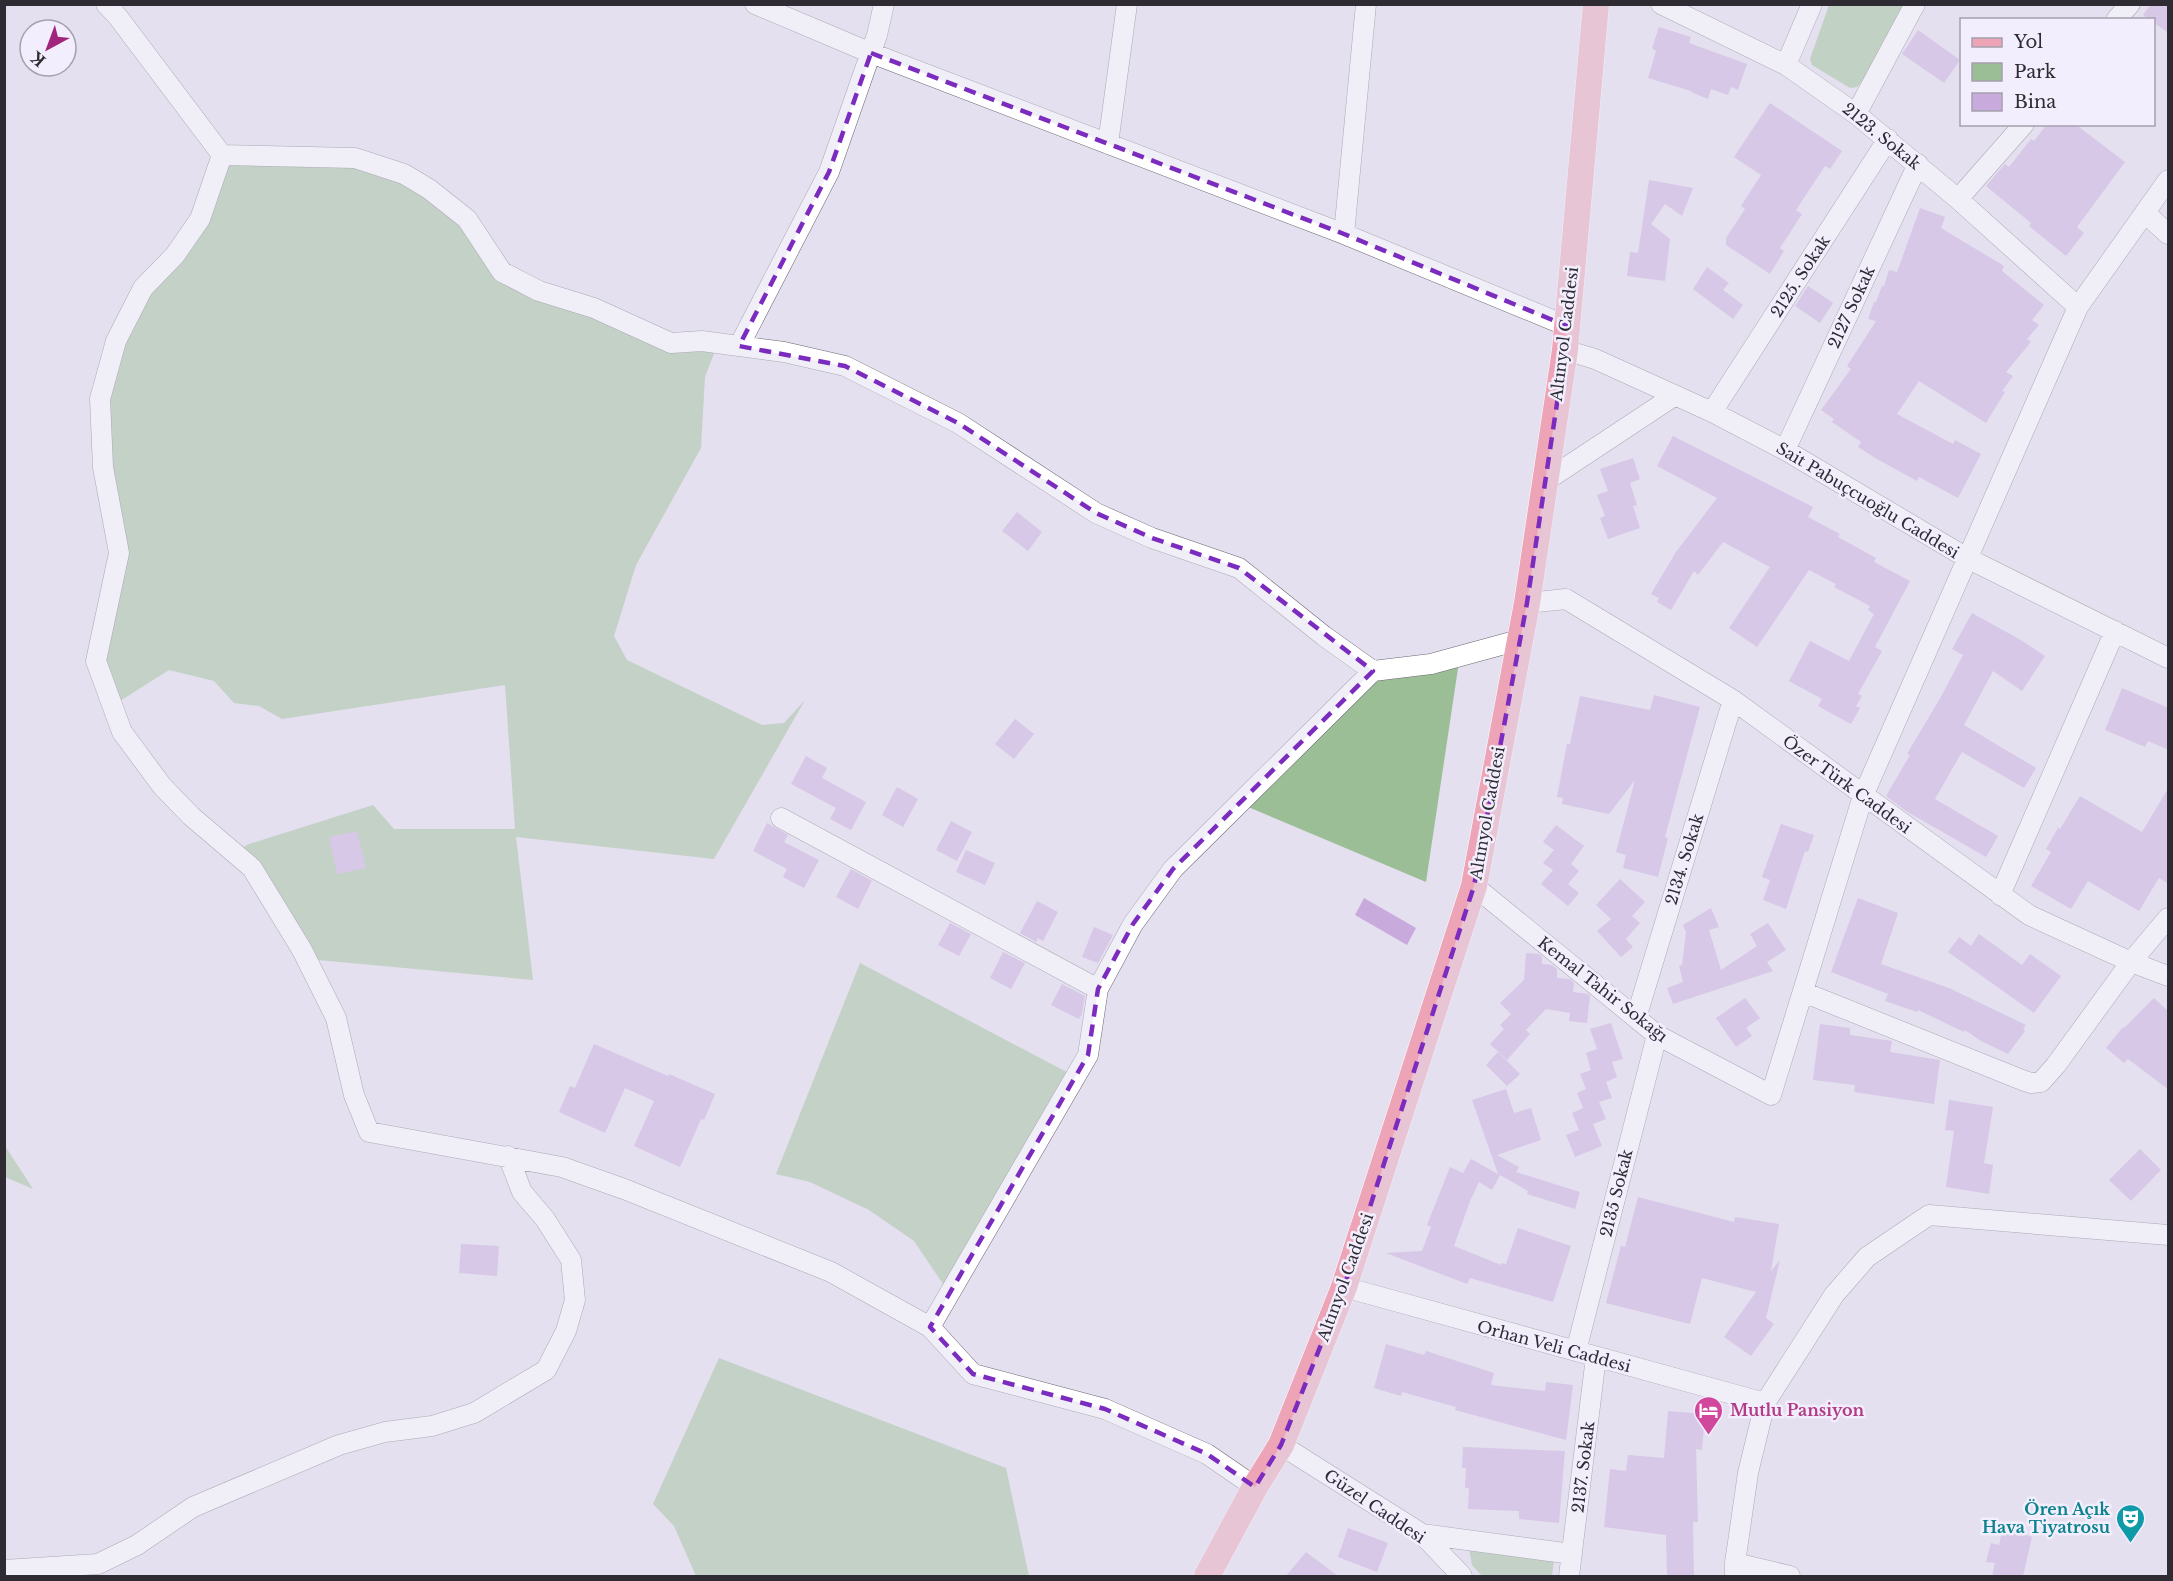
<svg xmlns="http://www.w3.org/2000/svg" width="2173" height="1581" font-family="'Libre Baskerville',serif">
  <rect width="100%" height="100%" fill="#e4e0ef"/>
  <!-- green -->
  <path fill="#9cbe96" d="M222,155L355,158L429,189L502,272L671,343H718L705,377L701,448L636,565L614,636L627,660L762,725L784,723L805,700L714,859L516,837L533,980L307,959L234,852L249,844L373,805L394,829H515L505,685L282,719L259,706L234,703L214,681L169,670L112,706L96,661L119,553L100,399L116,341L175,255Z
    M1460,655L1426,882L1241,804L1373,671Z
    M860,963L1076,1077L943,1284L914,1241L869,1210L810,1182L776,1174Z
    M4,1146H5L33,1189L5,1177Z
    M719,1358L1006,1468L1029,1576H696L674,1526L653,1504Z
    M1469,1548L1554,1560L1552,1576H1482L1472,1565Z"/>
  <!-- forest -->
  <path fill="#98bf90" d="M1829,5H1904L1863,81L1857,87L1850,88L1812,65L1810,59Z"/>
  <!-- building -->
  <path fill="#c8aadd" d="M2151,4H2169V33L2154,23V20H2149L2143,15Z
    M1659,27L1691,37L1689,43L1747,64L1738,90L1731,87L1728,95L1711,89L1708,99L1691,92V91L1648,78L1656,51L1652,48Z
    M1918,30L1960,60L1944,83L1902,54Z
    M1770,103L1842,151L1830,169L1825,166L1796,210L1802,214L1780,248L1784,251L1770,274L1726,245V238L1745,209L1741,206L1761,175L1734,157Z
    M2047,124H2075L2125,162L2077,227L2084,233L2066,256L2029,226L2031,223L1986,186L2005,164L2009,167L2031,139L2034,141Z
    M1649,180L1693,188L1682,216L1665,204L1651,224L1670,239L1665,281L1627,276L1630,252L1638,253Z
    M1920,208L1945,217L1941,228L2004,266L2002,271L2044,305L2032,320L2039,325L2027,339L2031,342L2006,372L2013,376L2002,391L2005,392L1986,423L1919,381L1897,414L1953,444L1955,440L1981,454L1958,498L1919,477L1917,481L1877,459L1858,447L1861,442L1832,422L1834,419L1821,410L1851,369L1847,366L1876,321L1868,319L1874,302H1876L1882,286H1884L1889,270L1897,272Z
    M1707,267L1729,283L1723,290L1743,305L1733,319L1693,289Z
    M1808,286L1833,303L1820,323L1795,306Z
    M1673,436L1813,507L1808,517L1840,534L1838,537L1876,558L1874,562L1910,581L1875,647L1882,651L1858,694L1862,696L1856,706L1860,708L1851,724L1818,706L1822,699L1789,681L1810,641L1849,661L1874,614L1868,610L1870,606L1834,587L1836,584L1809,570L1757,647L1729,628L1770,567L1723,542L1698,575L1694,571L1671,610L1657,602L1659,598L1651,594L1676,552L1717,498L1657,466Z
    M1633,458L1640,479L1630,483L1637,505L1633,506L1640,528L1608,539L1600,518L1605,516L1597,495L1608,491L1600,469Z
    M1017,512L1042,532L1028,551L1002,531Z
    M1972,613L2019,639L2045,656L2022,691L1993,671L1964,725L2036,768L2024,788L1962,752L1935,799L1998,836L1986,857L1906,811L1886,796L1910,755L1907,754L1942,695L1963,655L1952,649Z
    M2122,688L2169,708V750L2148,741L2145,747L2105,730Z
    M1654,695L1700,707L1665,837L1668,838L1658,877L1623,868L1626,855L1616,852L1635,780L1609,814L1562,804L1563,798L1557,797L1567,744H1570L1580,696L1650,710Z
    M1015,719L1034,734L1014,759L995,744Z
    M806,756L827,768L822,778L866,802L851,830L830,819L836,808L791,784Z
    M897,787L918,799L903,827L882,815Z
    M2169,787V884L2159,878L2139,911L2088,881L2071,909L2031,886L2051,852L2046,849L2058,828L2060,829L2080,796L2142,832Z
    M951,821L972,832L957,861L936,850Z
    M767,823L788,835L784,842L819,860L804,888L783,877L787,869L753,851Z
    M1781,824L1814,835L1808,852L1805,851L1786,909L1763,900L1770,880L1762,877Z
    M1556,825L1584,846L1571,864L1579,871L1568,884L1579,893L1568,906L1541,884L1553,870L1543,863L1554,850L1543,842Z
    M357,831L366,868L337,874L329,837Z
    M966,850L995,863L985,885L956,872Z
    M851,869L872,881L858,909L836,897Z
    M1620,879L1645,902L1632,916L1640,923L1626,939L1633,947L1621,957L1597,931L1611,919L1596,905Z
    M1364,898L1416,928L1407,945L1355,915Z
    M1858,898L1898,913L1881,964L1949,988L2026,1025L2023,1029L2025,1031L2008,1054L1981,1041L1965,1030L1964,1032L1918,1010L1917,1012L1885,1001L1888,994L1831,972Z
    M1037,901L1058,912L1043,941L1038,938L1036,942L1020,933Z
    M1711,908L1719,927L1709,930L1721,970L1757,946L1750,934L1768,923L1786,950L1767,962L1773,971L1673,1004L1667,988L1683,982L1679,966L1682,965L1686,932L1683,925Z
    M950,923L971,934L959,956L938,945Z
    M1094,927L1113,935L1098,963L1082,957Z
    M1979,934L2022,965L2030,954L2061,976L2034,1013L1948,952L1959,937L1971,946Z
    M1003,952L1025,963L1011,989L990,978Z
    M1526,953L1539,954L1542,957V964L1552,965L1557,969V978L1570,979L1574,983L1573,992L1588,994L1590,996L1587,1023L1569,1021L1570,1013L1546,1009L1526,1030L1530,1034L1507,1060L1490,1044L1504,1029L1500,1025L1511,1014L1500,1003L1524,980Z
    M1062,984L1085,996L1082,1014L1079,1019L1051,1005Z
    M1745,998L1760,1018L1746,1028L1752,1036L1736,1047L1716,1018Z
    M2154,998L2169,1012V1090L2128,1059L2124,1063L2106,1048L2123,1027L2124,1028Z
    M1611,1023L1623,1059L1612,1062L1617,1077L1606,1082L1612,1098L1599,1102L1606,1119L1593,1124L1602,1146L1575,1157L1566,1135L1592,1125L1579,1130L1572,1113L1583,1108L1577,1093L1586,1089L1580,1074L1591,1070L1586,1053L1597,1049L1590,1029Z
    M1820,1024L1850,1028V1035L1892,1041L1890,1052L1940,1060L1934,1104L1854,1092L1855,1085L1813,1080Z
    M594,1044L668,1076L669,1074L715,1094L704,1120L701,1119L680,1167L634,1146L654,1101L625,1088L605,1133L559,1112L570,1086L575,1088Z
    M1498,1052L1520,1074L1507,1086L1486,1065Z
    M1506,1089L1514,1113L1531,1108L1541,1140L1497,1155L1519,1167L1516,1172L1580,1192L1575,1209L1527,1194L1528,1191L1500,1175L1492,1190L1479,1182L1470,1201L1454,1246L1501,1265V1263L1506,1264L1518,1228L1571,1246L1553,1302L1470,1278L1467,1284L1386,1253L1422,1251L1431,1227L1427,1225L1450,1167L1463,1173L1471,1159L1498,1174L1472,1100Z
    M1949,1100L1993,1107L1984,1163L1993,1165L1989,1194L1946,1187L1954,1131L1945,1130Z
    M2140,1149L2161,1170L2131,1201L2109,1180Z
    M1638,1197L1734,1222L1735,1217L1779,1224L1771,1271L1780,1260L1766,1318L1774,1324L1751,1356L1724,1337L1756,1292L1702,1278L1690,1324L1606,1303L1621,1246L1625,1247Z
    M461,1244L499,1246L497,1276L459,1273Z
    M1386,1344L1424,1355L1426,1351L1494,1373L1491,1385L1545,1391L1546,1382L1573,1385L1566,1440L1455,1410L1456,1407L1402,1392L1401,1396L1374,1388Z
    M1668,1411L1705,1414L1702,1450L1696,1449L1698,1522H1693L1694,1576H1667L1666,1535L1604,1527L1610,1469L1626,1471L1628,1455L1664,1458Z
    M1463,1447L1565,1451L1559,1523L1519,1519V1511L1468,1509L1469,1488H1465L1466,1468H1462Z
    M2003,1526L2024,1531L2023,1534L2032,1537L2023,1576H1992L1995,1563L1986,1562L1991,1543L1999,1545Z
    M1348,1528L1388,1543L1377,1572L1338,1557Z
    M1306,1552L1338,1576H1286Z"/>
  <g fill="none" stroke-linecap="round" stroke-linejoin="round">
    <defs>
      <path id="minor" d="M106,4L118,17L222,155L200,219L175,255L143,288L116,341L100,399L103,467L119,553L96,661L122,732L162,786L191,816L252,868L302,950L336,1018L354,1095L369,1132L562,1167L624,1189L831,1272L930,1327
        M755,4L871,53L1344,234L1567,326
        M1661,4L1786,65L1856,114L1958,199L2078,307
        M2116,20L2130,4
        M1786,65L1812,4
        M1856,114L1915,4
        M1108,144L1127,4
        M222,155L355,158L404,174L429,189L467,219L502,272L539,291L594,308L671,343L702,341L784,352L845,366L958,423L1096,513L1152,538L1239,568L1324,636L1373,671L1431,664L1519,640
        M1958,199L2024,124
        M2145,213L2168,234
        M1344,234L1366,4
        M739,346L829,172L877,35L884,4
        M1565,350L1595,359L1712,412L1785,450L1967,558L2168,658
        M1712,412L1888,139
        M1785,450L1918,164
        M1544,482L1674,396
        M1527,603L1566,599L1733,700L2029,915L2131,962L2168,976
        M781,818L1098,989
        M1474,886L1657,1035L1771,1095L1863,796L2078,307L2168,180
        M2000,895L2115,631
        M1803,992L2022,1080L2031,1083L2041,1082L2056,1065L2131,962L2168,918
        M1636,1018L1733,700
        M1344,1287L1765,1403
        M1576,1351L1657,1035
        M1281,1445L1422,1534L1462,1576
        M1255,1487L1207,1454L1105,1409L973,1374L930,1327L1088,1055L1098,989L1133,924L1173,869L1373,671
        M1422,1534L1572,1554
        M1735,1563L1790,1576
        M4,1570L98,1564L137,1545L193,1507L339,1445L385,1432L432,1426L474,1413L546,1370L566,1331L575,1300L571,1260L545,1219L522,1192L508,1156
        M1569,1576L1596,1357
        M1735,1576V1563L1748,1473L1765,1403L1834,1295L1867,1257L1929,1215L2168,1235"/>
      <path id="major" d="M1207,1576L1255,1487L1281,1445L1344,1287L1474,886L1527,603L1565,350L1596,4"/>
    </defs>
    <!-- minor casing -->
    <use href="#minor" stroke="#6a6774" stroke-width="21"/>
    <!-- major casing -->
    <use href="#major" stroke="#fff" stroke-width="27"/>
    <!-- minor -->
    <use href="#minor" stroke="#fff" stroke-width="20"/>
    <!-- major -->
    <use href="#major" stroke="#eda4b6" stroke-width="26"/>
  </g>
  <!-- marked area -->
  <path d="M0 0H2173V1581H0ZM871,53L1344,234L1567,326L1565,350L1527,603L1474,886L1344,1287L1281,1445L1255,1487L1207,1454L1105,1409L973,1374L930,1327L1088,1055L1098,989L1133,924L1173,869L1373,671L1239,568L1152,538L1096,513L958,423L845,366L739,346L829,172Z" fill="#e4e0ef" fill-opacity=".55" fill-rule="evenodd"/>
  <path fill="none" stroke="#7b2cbf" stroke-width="4.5" stroke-dasharray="12 8" stroke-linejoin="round" d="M871,53L1344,234L1567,326L1565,350L1527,603L1474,886L1344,1287L1281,1445L1255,1487L1207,1454L1105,1409L973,1374L930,1327L1088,1055L1098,989L1133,924L1173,869L1373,671L1239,568L1152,538L1096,513L958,423L845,366L739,346L829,172Z"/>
  <!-- icons -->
  <defs>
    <symbol id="hotel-pin" viewBox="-11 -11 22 30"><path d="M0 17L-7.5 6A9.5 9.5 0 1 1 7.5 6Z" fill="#d1479c" stroke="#f2eefd"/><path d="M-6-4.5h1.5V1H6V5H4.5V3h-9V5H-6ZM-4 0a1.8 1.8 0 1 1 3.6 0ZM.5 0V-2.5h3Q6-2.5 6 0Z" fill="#fff"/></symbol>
    <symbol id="theatre-pin" viewBox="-11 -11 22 30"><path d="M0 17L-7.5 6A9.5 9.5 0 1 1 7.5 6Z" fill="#0f9aa8" stroke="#f2eefd"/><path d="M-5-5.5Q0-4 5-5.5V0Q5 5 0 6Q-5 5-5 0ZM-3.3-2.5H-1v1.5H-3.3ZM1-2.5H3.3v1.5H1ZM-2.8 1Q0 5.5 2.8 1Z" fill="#fff"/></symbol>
  </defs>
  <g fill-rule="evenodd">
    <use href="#hotel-pin" x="1692" y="1394" width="33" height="45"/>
    <use href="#theatre-pin" x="2114" y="1502" width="33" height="45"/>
  </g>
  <g text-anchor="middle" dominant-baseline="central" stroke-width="5" stroke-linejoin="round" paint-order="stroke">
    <!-- street labels -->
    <g font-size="16" fill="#2e2c32" stroke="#f2eefd">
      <text transform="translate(1882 136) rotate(39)">2123. Sokak</text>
      <text transform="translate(1800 276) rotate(-57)">2125. Sokak</text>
      <text transform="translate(1851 307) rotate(-65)">2127 Sokak</text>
      <text transform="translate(1564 334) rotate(-83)">Altınyol Caddesi</text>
      <text transform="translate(1868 500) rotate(31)">Sait Pabuçcuoğlu Caddesi</text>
      <text transform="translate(1847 784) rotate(36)">Özer Türk Caddesi</text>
      <text transform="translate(1487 813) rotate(-80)">Altınyol Caddesi</text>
      <text transform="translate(1684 859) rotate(-73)">2134. Sokak</text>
      <text transform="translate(1603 989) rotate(38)">Kemal Tahir Sokağı</text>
      <text transform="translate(1616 1193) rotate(-76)">2135 Sokak</text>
      <text transform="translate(1345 1277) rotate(-70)">Altınyol Caddesi</text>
      <text transform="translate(1554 1346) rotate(15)">Orhan Veli Caddesi</text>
      <text transform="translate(1583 1467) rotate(-83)">2137. Sokak</text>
      <text transform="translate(1375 1506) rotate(34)">Güzel Caddesi</text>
    </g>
    <!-- hotel labels -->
    <g font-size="16" font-weight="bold" fill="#b23c85" stroke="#f2eefd" text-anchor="start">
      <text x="1730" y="1410">Mutlu Pansiyon</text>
    </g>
    <!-- culture labels -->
    <g font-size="16" font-weight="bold" fill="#0d838f" stroke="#f2eefd" text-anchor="end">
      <text x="2110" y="1509">Ören Açık<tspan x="2110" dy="18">Hava Tiyatrosu</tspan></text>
    </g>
  </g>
  <!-- border -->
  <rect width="2173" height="1581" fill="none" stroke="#2e2c32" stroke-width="12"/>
  <!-- legend -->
  <rect x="1960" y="18" width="195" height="108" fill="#f2eefd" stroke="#a4a0ac" stroke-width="1.5"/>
  <rect x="1972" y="38" width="30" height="9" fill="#eda4b6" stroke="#a4a0ac" stroke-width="1.5"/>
  <text x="2014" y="48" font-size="18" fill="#2e2c32">Yol</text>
  <rect x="1972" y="63" width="30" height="18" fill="#9cbe96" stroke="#a4a0ac" stroke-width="1.5"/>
  <text x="2014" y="78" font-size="18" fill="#2e2c32">Park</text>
  <rect x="1972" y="93" width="30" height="18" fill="#c8aadd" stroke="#a4a0ac" stroke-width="1.5"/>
  <text x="2014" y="108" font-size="18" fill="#2e2c32">Bina</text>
  <!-- north arrow -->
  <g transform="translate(48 48) rotate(221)"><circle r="28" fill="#f2eefd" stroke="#a4a0ac" stroke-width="1.5"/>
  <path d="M0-4.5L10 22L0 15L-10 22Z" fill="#a0267d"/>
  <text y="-9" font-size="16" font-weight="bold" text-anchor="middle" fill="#2e2c32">K</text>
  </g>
</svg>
